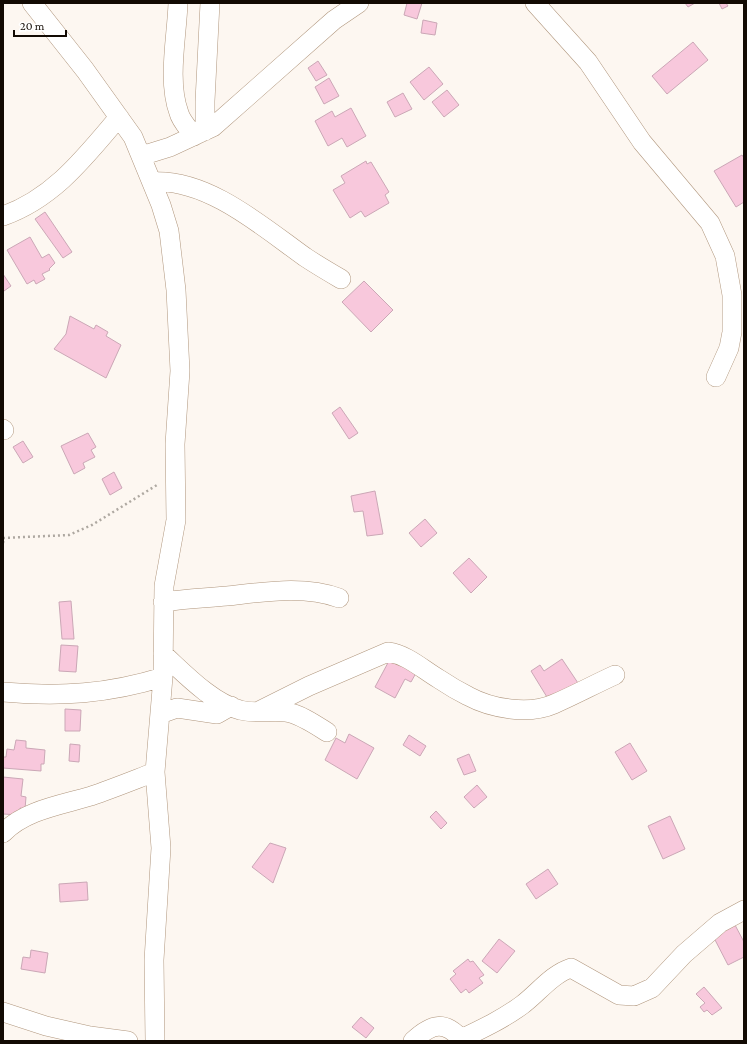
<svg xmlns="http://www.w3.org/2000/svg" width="747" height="1044" font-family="'Crimson Pro',serif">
  <rect width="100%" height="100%" fill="#fdf7f1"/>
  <!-- building -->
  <path fill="#f8c8dc" stroke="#cba7b6" d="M407,3H422L417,19L404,15Z
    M685,3H695L688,7Z
    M719,3H726L728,6L722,9Z
    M423,20L437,23L435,35L421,33Z
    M693,42L708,60L667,94L652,76Z
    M318,61L327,75L316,81L308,68Z
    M429,67L443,84L424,100L410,82Z
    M329,78L339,96L324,104L315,87Z
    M447,90L459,105L444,117L432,102Z
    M403,93L412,109L395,117L387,102Z
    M351,108L366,136L347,147L342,138L328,146L315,121L332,111L335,117Z
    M742,155L744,158V202L736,207L714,171Z
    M366,161L367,164L371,162L389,192L385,195L389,203L365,217L361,211L350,218L333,190L345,183L341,176Z
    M45,212L72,252L63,258L35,219Z
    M30,237L42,258L49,254L55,263L49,269L50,270L42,274L45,279L36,284L34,280L27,284L7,250Z
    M3,274L11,286L4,291L3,289Z
    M364,281L393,310L371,332L342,302Z
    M70,316L94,329L96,325L108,332L106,336L121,345L106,378L54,349L66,334Z
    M340,407L358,433L349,439L332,413Z
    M88,433L96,447L91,450L95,457L83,463L85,468L74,474L61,446Z
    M23,441L33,457L23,463L13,447Z
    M114,472L122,488L110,495L102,479Z
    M375,491L383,534L367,536L363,511L354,512L351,496Z
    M425,519L437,533L421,547L409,533Z
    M469,558L487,577L471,593L453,573Z
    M71,601L74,639H62L59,602Z
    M61,645L78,646L76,672L59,671Z
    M390,659L416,673L411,682L405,679L395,698L375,687Z
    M562,659L578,683L550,702L531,671L540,665L544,671Z
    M65,709L81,710L80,731H65Z
    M349,734L374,748L357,779L325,760L336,738L345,743Z
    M409,735L426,746L420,756L403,745Z
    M16,740L26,741V748L45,750L44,764H41V771L3,768V757H6L7,749L14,750Z
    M630,743L647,771L632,780L615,752Z
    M70,744L80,745L79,762L69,761Z
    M469,754L476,771L464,775L457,759Z
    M3,777L23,779L21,796L26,797L25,809L20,808V815L3,814Z
    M477,785L487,797L474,808L464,797Z
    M436,811L447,823L441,829L430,817Z
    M670,816L685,849L663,859L648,826Z
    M270,843L286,848L273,883L252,867Z
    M548,869L558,884L536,899L526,884Z
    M87,882L88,900L60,902L59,884Z
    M735,925L744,942V957L728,965L713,936Z
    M499,939L515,951L497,973L482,961Z
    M31,950L48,953L45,973L21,969L23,957L30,958Z
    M468,959L470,962L473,961L484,975L479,978L483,983L469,993L466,989L461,993L450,979L456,974L453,971Z
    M704,987L722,1008L712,1015L707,1010L704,1012L700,1007L705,1003L696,994Z
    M361,1017L374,1028L366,1038L352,1027Z"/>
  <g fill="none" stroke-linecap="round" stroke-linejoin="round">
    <defs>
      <path id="minor" d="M32,3L85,70L133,137L161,205L169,231L176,290L180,371L175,444L176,520L164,586L163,677L155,772L161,848L154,960L155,1041
        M178,3C177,36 167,81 179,113C181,121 189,129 194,136
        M535,3L588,62L642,142L710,223L725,256L732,295V332L729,348L716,377
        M205,131V101L210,3
        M141,156L170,147L213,127L334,20L359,3
        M152,182C207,178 263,227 305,257C317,265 329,272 341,279
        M3,216C54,198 85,157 119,117
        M3,429L4,430
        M163,602C185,599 206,598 227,596C264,592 304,585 339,598
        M163,654C184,673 212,703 240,710C254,714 271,710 286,712C300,714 316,725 327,732
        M3,692C60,697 108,694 163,677
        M259,711L309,686L388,652C408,655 422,669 439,679C448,685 458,691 468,696C492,709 529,715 554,704C575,695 595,684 615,675
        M160,714L177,708L217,714L231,706
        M3,833C25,810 61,805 91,796C112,789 134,780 155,772
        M3,1012L46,1026L90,1036L128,1041
        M461,1039C482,1029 503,1019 522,1005C538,993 552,974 571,968L619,995L634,996L652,988L684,954L720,923L744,910
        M413,1041C432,1023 445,1020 463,1041"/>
    </defs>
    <!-- minor casing -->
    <use href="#minor" stroke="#b0967d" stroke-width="20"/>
    <!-- path -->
    <path stroke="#aea8a1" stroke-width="2.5" stroke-dasharray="2 3" stroke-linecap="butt" d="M3,538L69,535L92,525L157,485
      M3,543L4,538"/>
    <!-- minor -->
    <use href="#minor" stroke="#fff" stroke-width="19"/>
  </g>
  <!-- border -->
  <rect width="747" height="1044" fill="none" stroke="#120a03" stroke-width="8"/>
  <!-- scale -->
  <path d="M14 30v6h52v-6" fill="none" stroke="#120a03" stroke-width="2"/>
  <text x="20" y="30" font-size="12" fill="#120a03" stroke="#ffffff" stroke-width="3" paint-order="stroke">20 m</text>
</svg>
